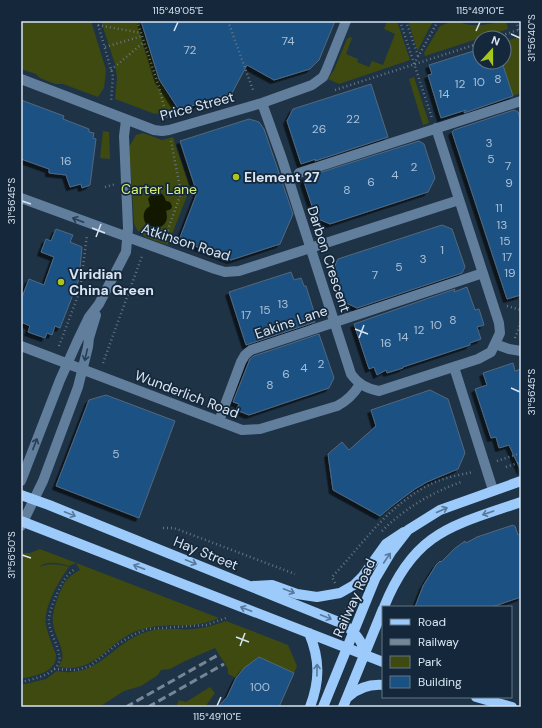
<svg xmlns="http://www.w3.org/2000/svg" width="542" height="728" font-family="'DM Sans',sans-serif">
  <defs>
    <filter id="shadow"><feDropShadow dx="-3.5" dy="3.5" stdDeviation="0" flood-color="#0009"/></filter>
  </defs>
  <rect width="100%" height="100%" fill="#1f3346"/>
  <!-- green -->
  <path fill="#3e4a10" d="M21,21H91L106,70L104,88L98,97L63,84H55L40,78L36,74L21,69Z
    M101,21H139L159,79L176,111L155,114L115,99L117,78L115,64Z
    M387,21H397L410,60L339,84L328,79L334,70L347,39L350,37L352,38L346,54L358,59L357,62L369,67L372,61L383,65L395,34L384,29Z
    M408,21H433L418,50L417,49Z
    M453,21L470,25H482L506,21L508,29L425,56L424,53L440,26Z
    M521,36V93L513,96L502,62H504V42Z
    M414,77L429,123L423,125L409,79Z
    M103,131L109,132L110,159L100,158Z
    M143,133L162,140L173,137L190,188L168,245C155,240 138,238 134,223L129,147L136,135Z
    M40,549L219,618C210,622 201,624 192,625C171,626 153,624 134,632C105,645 95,674 58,667C70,653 54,638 53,623C51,613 60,590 65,582C69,577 74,573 80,570L76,563L69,566C59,563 47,560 39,567C50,563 58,564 69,567C59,580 43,608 46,625C48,635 53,646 56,655C57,673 34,676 21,679V553H30Z
    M226,621L288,645L297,666L294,673L259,657L244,668L236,678L228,674V669L215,648L185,661L170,669L161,670L158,675L141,686L124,691L99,707H21V685L46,679L57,671C99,679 111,643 146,632C161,627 178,630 193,629C204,628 215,625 226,621Z
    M210,687L215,693L205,707H176L179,700L186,702Z"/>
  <!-- water -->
  <path fill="#121800" d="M155,192C162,192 164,195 166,201L170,202L172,206L171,209L166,211C169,220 165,227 156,228L146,224C142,217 143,210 150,206L148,199L152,193Z"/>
  <!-- building -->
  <path fill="#1a5183" stroke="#53687e" filter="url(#shadow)" d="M141,21H335L319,60L310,69L274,80L247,65L232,93L179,110L159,79Z
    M480,49V62H502L513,96L464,113L466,110L441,118L428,75L432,74L429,65Z
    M371,84L388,137L315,161L316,159L301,164L287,121L293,109Z
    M21,100L64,116L63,119L89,129V132L94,133L93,138L96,139L90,185L82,188L81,184L70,187L66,175L49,173V169L21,159Z
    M514,110L518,112L521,122V295L507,299L452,132L454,130Z
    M249,119L259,122L264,129L293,214L280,244L231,260L179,240L197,193L180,141Z
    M419,141L424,144L435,178L428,192L330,224L316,218L304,182L306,177Z
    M442,225L452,229L465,267L462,273L357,308L344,302L333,270L338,259Z
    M56,229L73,235L70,242L82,247L79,279L60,328L55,326L52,335L47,333L45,338L28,332L30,326L21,322V300L29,279L44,285L54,257L41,252L46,239L51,241Z
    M291,272L294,280L301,278L304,286H306L315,315H313L315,322L246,345L229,292Z
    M467,287L475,310L479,309L484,325L477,327L481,339L470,343V345L403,367V368L387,373L386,370L377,375L374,367L369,369L354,324L455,289L454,292Z
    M319,334L334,378L329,388L249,415L236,410L239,404L233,402L250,359L254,356Z
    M513,363L515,371L521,369V471L509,445L499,448L496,437L491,438L475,389L487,385L483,373Z
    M430,390L448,399L465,453L458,469L427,482L415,489L392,506L380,516L333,490L328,454L342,442L349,450L376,426L371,410Z
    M106,395L175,421L139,518L56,486L89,400Z
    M513,525L514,526H515L518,535L521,534V597L492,607H415L423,586L436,565L440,561L441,562L454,549L465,541L466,543L477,537Z
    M259,657L294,673L279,707H218L227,697L236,678L244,668Z"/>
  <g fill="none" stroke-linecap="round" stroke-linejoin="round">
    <!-- path -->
    <path stroke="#647586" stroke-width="2.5" stroke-dasharray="1 3" stroke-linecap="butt" d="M97,21L113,76L111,102
      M137,21L159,87L167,118
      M228,21L253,90
      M400,21L432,118
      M406,21L418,56
      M476,21H482
      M516,21L519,30
      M98,25L141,33
      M494,38L521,29
      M105,47L142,36
      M414,64L438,21
      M111,70L144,42
      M335,90L480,43
      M105,187L116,184
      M165,238L181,193L171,141
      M507,306L521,310
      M515,338L521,322
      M59,346L80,290L87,235
      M103,363L142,256
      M497,461L521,453
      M506,467L521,462
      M163,528H174L295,574
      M382,531C405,508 431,493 461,482
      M335,583L332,577C363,544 387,506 429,485C442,478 459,475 473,472
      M345,613L347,606
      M54,669L76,670L90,666L116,645L133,635L147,629L206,625L226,618
      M21,682C34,679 64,673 59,654C57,644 51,634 49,624C48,614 53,603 57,594C61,584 65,576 75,569"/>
    <!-- minor -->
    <path stroke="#617e9c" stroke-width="10" d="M21,79L154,130L162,131L169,130L262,103L312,85L323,77L326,71L346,21
      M262,103L282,159L351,374C358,384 367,389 379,391L478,359L491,352L500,333L499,323L436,128
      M299,173L521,101
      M21,198L215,269L225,272L239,271L459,200
      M495,344L509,349L521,351
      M21,346L242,430L260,429L337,406C347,401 354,394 360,384
      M454,367L493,490
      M219,421L241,362L245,355L251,350L483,273
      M21,481L60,380L77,342L89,317L99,304L126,252L128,228L124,136L126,120
      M21,526L43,481L78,387L88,347L89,338L96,315"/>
    <!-- major -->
    <path stroke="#9bcafb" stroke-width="10" d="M21,495L49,505L341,623C354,631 362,639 365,655
      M21,521L383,662
      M253,586L272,585L297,594L317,597L340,593L354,585L363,576L386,544L404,532
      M384,607C414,532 451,526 521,502
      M309,633C320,659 320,681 310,707
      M348,697C358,688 369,684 383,685
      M476,697L512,707
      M323,707L375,579L391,552L408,530L440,510L521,481
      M343,707L383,609"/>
    <!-- rail -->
    <path stroke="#758696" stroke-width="3" stroke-dasharray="8 4" stroke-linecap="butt" d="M126,707L218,655
      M148,707L224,664"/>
  </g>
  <!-- one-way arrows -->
  <defs><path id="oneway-shaft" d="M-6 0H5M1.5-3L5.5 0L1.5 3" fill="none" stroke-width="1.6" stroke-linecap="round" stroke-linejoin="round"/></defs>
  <g stroke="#283e53">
    <use href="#oneway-shaft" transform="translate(78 220) rotate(-159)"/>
    <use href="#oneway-shaft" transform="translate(86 355) rotate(103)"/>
    <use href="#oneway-shaft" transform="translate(35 444) rotate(-69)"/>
  </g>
  <g stroke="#58799b">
    <use href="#oneway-shaft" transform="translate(442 510) rotate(-24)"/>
    <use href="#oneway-shaft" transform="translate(488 513) rotate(161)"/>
    <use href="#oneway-shaft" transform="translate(70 514) rotate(22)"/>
    <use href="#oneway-shaft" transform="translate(387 558) rotate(-56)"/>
    <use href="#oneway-shaft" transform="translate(191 562) rotate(22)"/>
    <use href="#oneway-shaft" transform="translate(139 567) rotate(-159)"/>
    <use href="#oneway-shaft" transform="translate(289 591) rotate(21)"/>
    <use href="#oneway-shaft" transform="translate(246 609) rotate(-159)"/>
    <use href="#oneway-shaft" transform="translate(326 617) rotate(22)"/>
    <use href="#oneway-shaft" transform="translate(317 670) rotate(-89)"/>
  </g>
  <!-- ticks -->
  <path fill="none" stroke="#d9e5f2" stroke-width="1.5" d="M174,31L178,22M476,31L480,22M511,34L520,38M22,201L31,204M92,228L105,233M96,237L101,224M355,329L368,334M359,338L364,325M511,388L520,392M22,555L31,558M236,637L249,642M240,646L245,633M217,706L221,697"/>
  <!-- markers -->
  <g fill="#a9c71a" stroke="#15283b" stroke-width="1.5">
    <circle cx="236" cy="177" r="4"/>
    <circle cx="61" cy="282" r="4"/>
  </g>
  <g text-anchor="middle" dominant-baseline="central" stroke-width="3.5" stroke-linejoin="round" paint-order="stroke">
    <!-- number labels -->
    <g font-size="12" fill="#a9c0d6">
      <text x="288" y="41">74</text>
      <text x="190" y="50">72</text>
      <text x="498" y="79">8</text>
      <text x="479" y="82">10</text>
      <text x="460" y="84">12</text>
      <text x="444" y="94">14</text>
      <text x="353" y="119">22</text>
      <text x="319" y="129">26</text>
      <text x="489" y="143">3</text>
      <text x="491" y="159">5</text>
      <text x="66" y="161">16</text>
      <text x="508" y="166">7</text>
      <text x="414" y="167">2</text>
      <text x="395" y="175">4</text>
      <text x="371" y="182">6</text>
      <text x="509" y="183">9</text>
      <text x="347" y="190">8</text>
      <text x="499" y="208">11</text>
      <text x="502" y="225">13</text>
      <text x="505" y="241">15</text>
      <text x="442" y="250">1</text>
      <text x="507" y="257">17</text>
      <text x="423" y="259">3</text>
      <text x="399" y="267">5</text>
      <text x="510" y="273">19</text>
      <text x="375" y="275">7</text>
      <text x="283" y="304">13</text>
      <text x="265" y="310">15</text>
      <text x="246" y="315">17</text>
      <text x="453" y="320">8</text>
      <text x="436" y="325">10</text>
      <text x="419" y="330">12</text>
      <text x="403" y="337">14</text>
      <text x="386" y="343">16</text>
      <text x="321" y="364">2</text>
      <text x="304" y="368">4</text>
      <text x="286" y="374">6</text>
      <text x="270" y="385">8</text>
      <text x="116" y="454">5</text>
      <text x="260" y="687">100</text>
    </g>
    <!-- street labels -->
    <g font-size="14" fill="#d9e5f2" stroke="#15283b">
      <text transform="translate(197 106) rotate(-15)">Price Street</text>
      <text transform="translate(186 242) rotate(18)">Atkinson Road</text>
      <text transform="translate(329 259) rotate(72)">Darbon Crescent</text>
      <text transform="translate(291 322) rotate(-19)">Eakins Lane</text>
      <text transform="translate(187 394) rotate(21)">Wunderlich Road</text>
      <text transform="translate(206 553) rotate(22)">Hay Street</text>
      <text transform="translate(354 598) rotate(-66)">Railway Road</text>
    </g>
    <!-- poi labels -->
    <g font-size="14" font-weight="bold" fill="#d9e5f2" stroke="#15283b" text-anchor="start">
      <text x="244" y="177">Element 27</text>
      <text x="69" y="274">Viridian<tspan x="69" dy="16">China Green</tspan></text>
    </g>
    <!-- park labels -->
    <g font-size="14" fill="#d3ef71" stroke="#15283b">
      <text x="159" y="189">Carter Lane</text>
    </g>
  </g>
  <!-- border -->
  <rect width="542" height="728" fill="none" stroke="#15283b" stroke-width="44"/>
  <!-- legend -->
  <rect x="382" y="606" width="130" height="92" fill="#15283b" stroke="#637484"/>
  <rect x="390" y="619" width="20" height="6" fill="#9bcafb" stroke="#637484"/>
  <text x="418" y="626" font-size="12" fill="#d9e5f2">Road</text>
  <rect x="390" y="639" width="20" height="6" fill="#758696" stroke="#637484"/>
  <text x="418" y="646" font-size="12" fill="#d9e5f2">Railway</text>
  <rect x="390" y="656" width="20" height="12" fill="#3e4a10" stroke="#637484"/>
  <text x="418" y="666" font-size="12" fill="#d9e5f2">Park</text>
  <rect x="390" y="676" width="20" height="12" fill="#1a5183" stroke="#637484"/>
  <text x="418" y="686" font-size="12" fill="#d9e5f2">Building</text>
  <!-- north arrow -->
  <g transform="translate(492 50) rotate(21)"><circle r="19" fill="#15283b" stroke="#637484"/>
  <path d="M0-3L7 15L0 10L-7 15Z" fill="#a9c71a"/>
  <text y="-6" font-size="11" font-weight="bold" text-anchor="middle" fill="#d9e5f2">N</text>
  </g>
  <rect x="22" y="22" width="498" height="684" fill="none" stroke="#d9e5f2" stroke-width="1.5"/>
  <g font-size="10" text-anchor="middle" fill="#d9e5f2">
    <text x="178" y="14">115°49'05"E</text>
    <text x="480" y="14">115°49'10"E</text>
    <text transform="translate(531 38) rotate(-90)" y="4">31°56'40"S</text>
    <text transform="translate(11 201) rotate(-90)" y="4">31°56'45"S</text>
    <text transform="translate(531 392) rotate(-90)" y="4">31°56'45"S</text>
    <text transform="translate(11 555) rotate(-90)" y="4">31°56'50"S</text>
    <text x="217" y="720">115°49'10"E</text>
  </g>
</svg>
